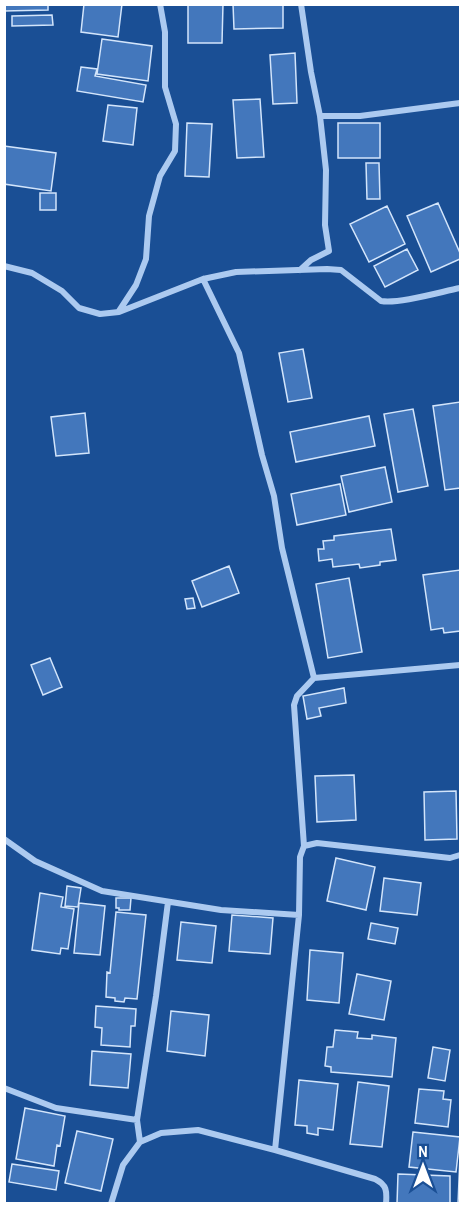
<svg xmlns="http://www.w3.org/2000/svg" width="465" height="1208" font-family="'Archivo Narrow',sans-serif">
  <rect width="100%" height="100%" fill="#1a4f95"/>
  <!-- building -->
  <path fill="#4377bc" stroke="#d3e5fb" stroke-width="1.5" d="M4,4H48V10L4,11Z
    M84,4H122L118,37L81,32Z
    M188,4H223L222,43H188Z
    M233,4H283V28L234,29Z
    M52,15L53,25L12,26V16Z
    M102,39L152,46L148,81L97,74Z
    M295,53L297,103L273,104L270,55Z
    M81,67L97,69L95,76L146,85L143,102L77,91Z
    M260,99L264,157L237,158L233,100Z
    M108,105L137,108L133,145L103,141Z
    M187,123L212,124L209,177L185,176Z
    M338,123H380V158H338Z
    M4,146L56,153L51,191L4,184Z
    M366,163H379L380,199H367Z
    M40,193H56V210H40Z
    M438,203L460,253V259L431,272L407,216Z
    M387,206L405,244L369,262L350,224Z
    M407,249L418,270L385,287L374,266Z
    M303,349L312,398L288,402L279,353Z
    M460,402V488L445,490L433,406Z
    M413,409L428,486L398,492L384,414Z
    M85,413L89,453L56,456L51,417Z
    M369,416L375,446L296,462L290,432Z
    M385,467L392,502L349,512L341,476Z
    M340,484L346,515L297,525L291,494Z
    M391,529L396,560L380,562V565L360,568L359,564L333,567L332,559L319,561L318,549H324L323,541L334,540V536Z
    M229,566L239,593L202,607L192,581Z
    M460,570V631L444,633L443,628L431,630L423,575Z
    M349,578L362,652L328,658L316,584Z
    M193,598L195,608L187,609L185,599Z
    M50,658L62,687L43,695L31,665Z
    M344,688L346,703L319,708L321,716L307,719L303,696Z
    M354,775L356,820L317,822L315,776Z
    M456,791L457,839L425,840L424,792Z
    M336,858L375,867L366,910L327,901Z
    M384,878L421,883L417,915L380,911Z
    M67,886L81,888L78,907L65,906Z
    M40,893L63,897L61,907L74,909L68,949L61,948L60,954L32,950Z
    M116,898H131L130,910H119V908H116Z
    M79,903L105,906L100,955L74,953Z
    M116,912L146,915L137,999L125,998L124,1002L115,1001V998L106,997L107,972L110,973Z
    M232,915L273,918L270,954L229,951Z
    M181,922L216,926L212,963L177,960Z
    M371,923L398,928L395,944L368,939Z
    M310,950L343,953L339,1003L307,1000Z
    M357,974L391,981L384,1020L349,1014Z
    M96,1006L136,1009L135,1026H131L130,1047L101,1045L102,1028L95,1027Z
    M171,1011L209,1015L205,1056L167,1051Z
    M335,1030L358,1032L357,1038L372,1039V1035L396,1038L392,1077L331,1072V1067L325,1066L326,1057L327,1047H333Z
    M433,1047L450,1050L445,1081L428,1078Z
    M92,1051L131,1054L128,1088L90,1085Z
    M299,1080L338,1084L333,1130L318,1128V1135L307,1133V1126L295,1125Z
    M358,1082L389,1086L382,1147L350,1144Z
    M419,1089L444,1091L443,1099L451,1100L448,1127L415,1123Z
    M25,1108L65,1116L60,1146L57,1145L54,1166L16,1159Z
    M77,1131L113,1139L101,1191L65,1183Z
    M413,1132L460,1137L456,1172L409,1167Z
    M460,1156V1204H458Z
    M12,1164L59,1171L56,1190L9,1182Z
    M398,1174L450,1176V1204H397Z"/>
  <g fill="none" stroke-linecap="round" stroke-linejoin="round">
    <!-- street -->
    <path stroke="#accaf0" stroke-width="6" d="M301,4L311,72L320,116H360L460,103
      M4,266L32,273L62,291L79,308L100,314L119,312L203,279L236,272L327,269L341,270L381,301C399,304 440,292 460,288
      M300,270L311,260L329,251L325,225L326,170L320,116
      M203,279L239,353L262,455L274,496L282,548L314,678L460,665
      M119,311L136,285L146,259L149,216L160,176L175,151L176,124L165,87V32L160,4
      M4,839L35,861L102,891L221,910L299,915
      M304,846L294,705L297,696L314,678
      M4,1088L56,1108L137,1120
      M140,1142L137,1120L156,996L168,902
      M275,1150L299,915L300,857L304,846L317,843L450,858L460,855
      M111,1204L123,1165L140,1142L161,1133L198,1130L275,1150L375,1179C387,1185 387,1191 386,1204"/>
  </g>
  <!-- border -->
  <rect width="465" height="1208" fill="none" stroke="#ffffff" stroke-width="12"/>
  <!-- north arrow -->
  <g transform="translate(423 1166)" stroke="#1a4f95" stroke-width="4.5" paint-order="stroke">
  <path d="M0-4.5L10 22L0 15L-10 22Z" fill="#ffffff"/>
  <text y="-9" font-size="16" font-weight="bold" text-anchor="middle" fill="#ffffff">N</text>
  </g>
</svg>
